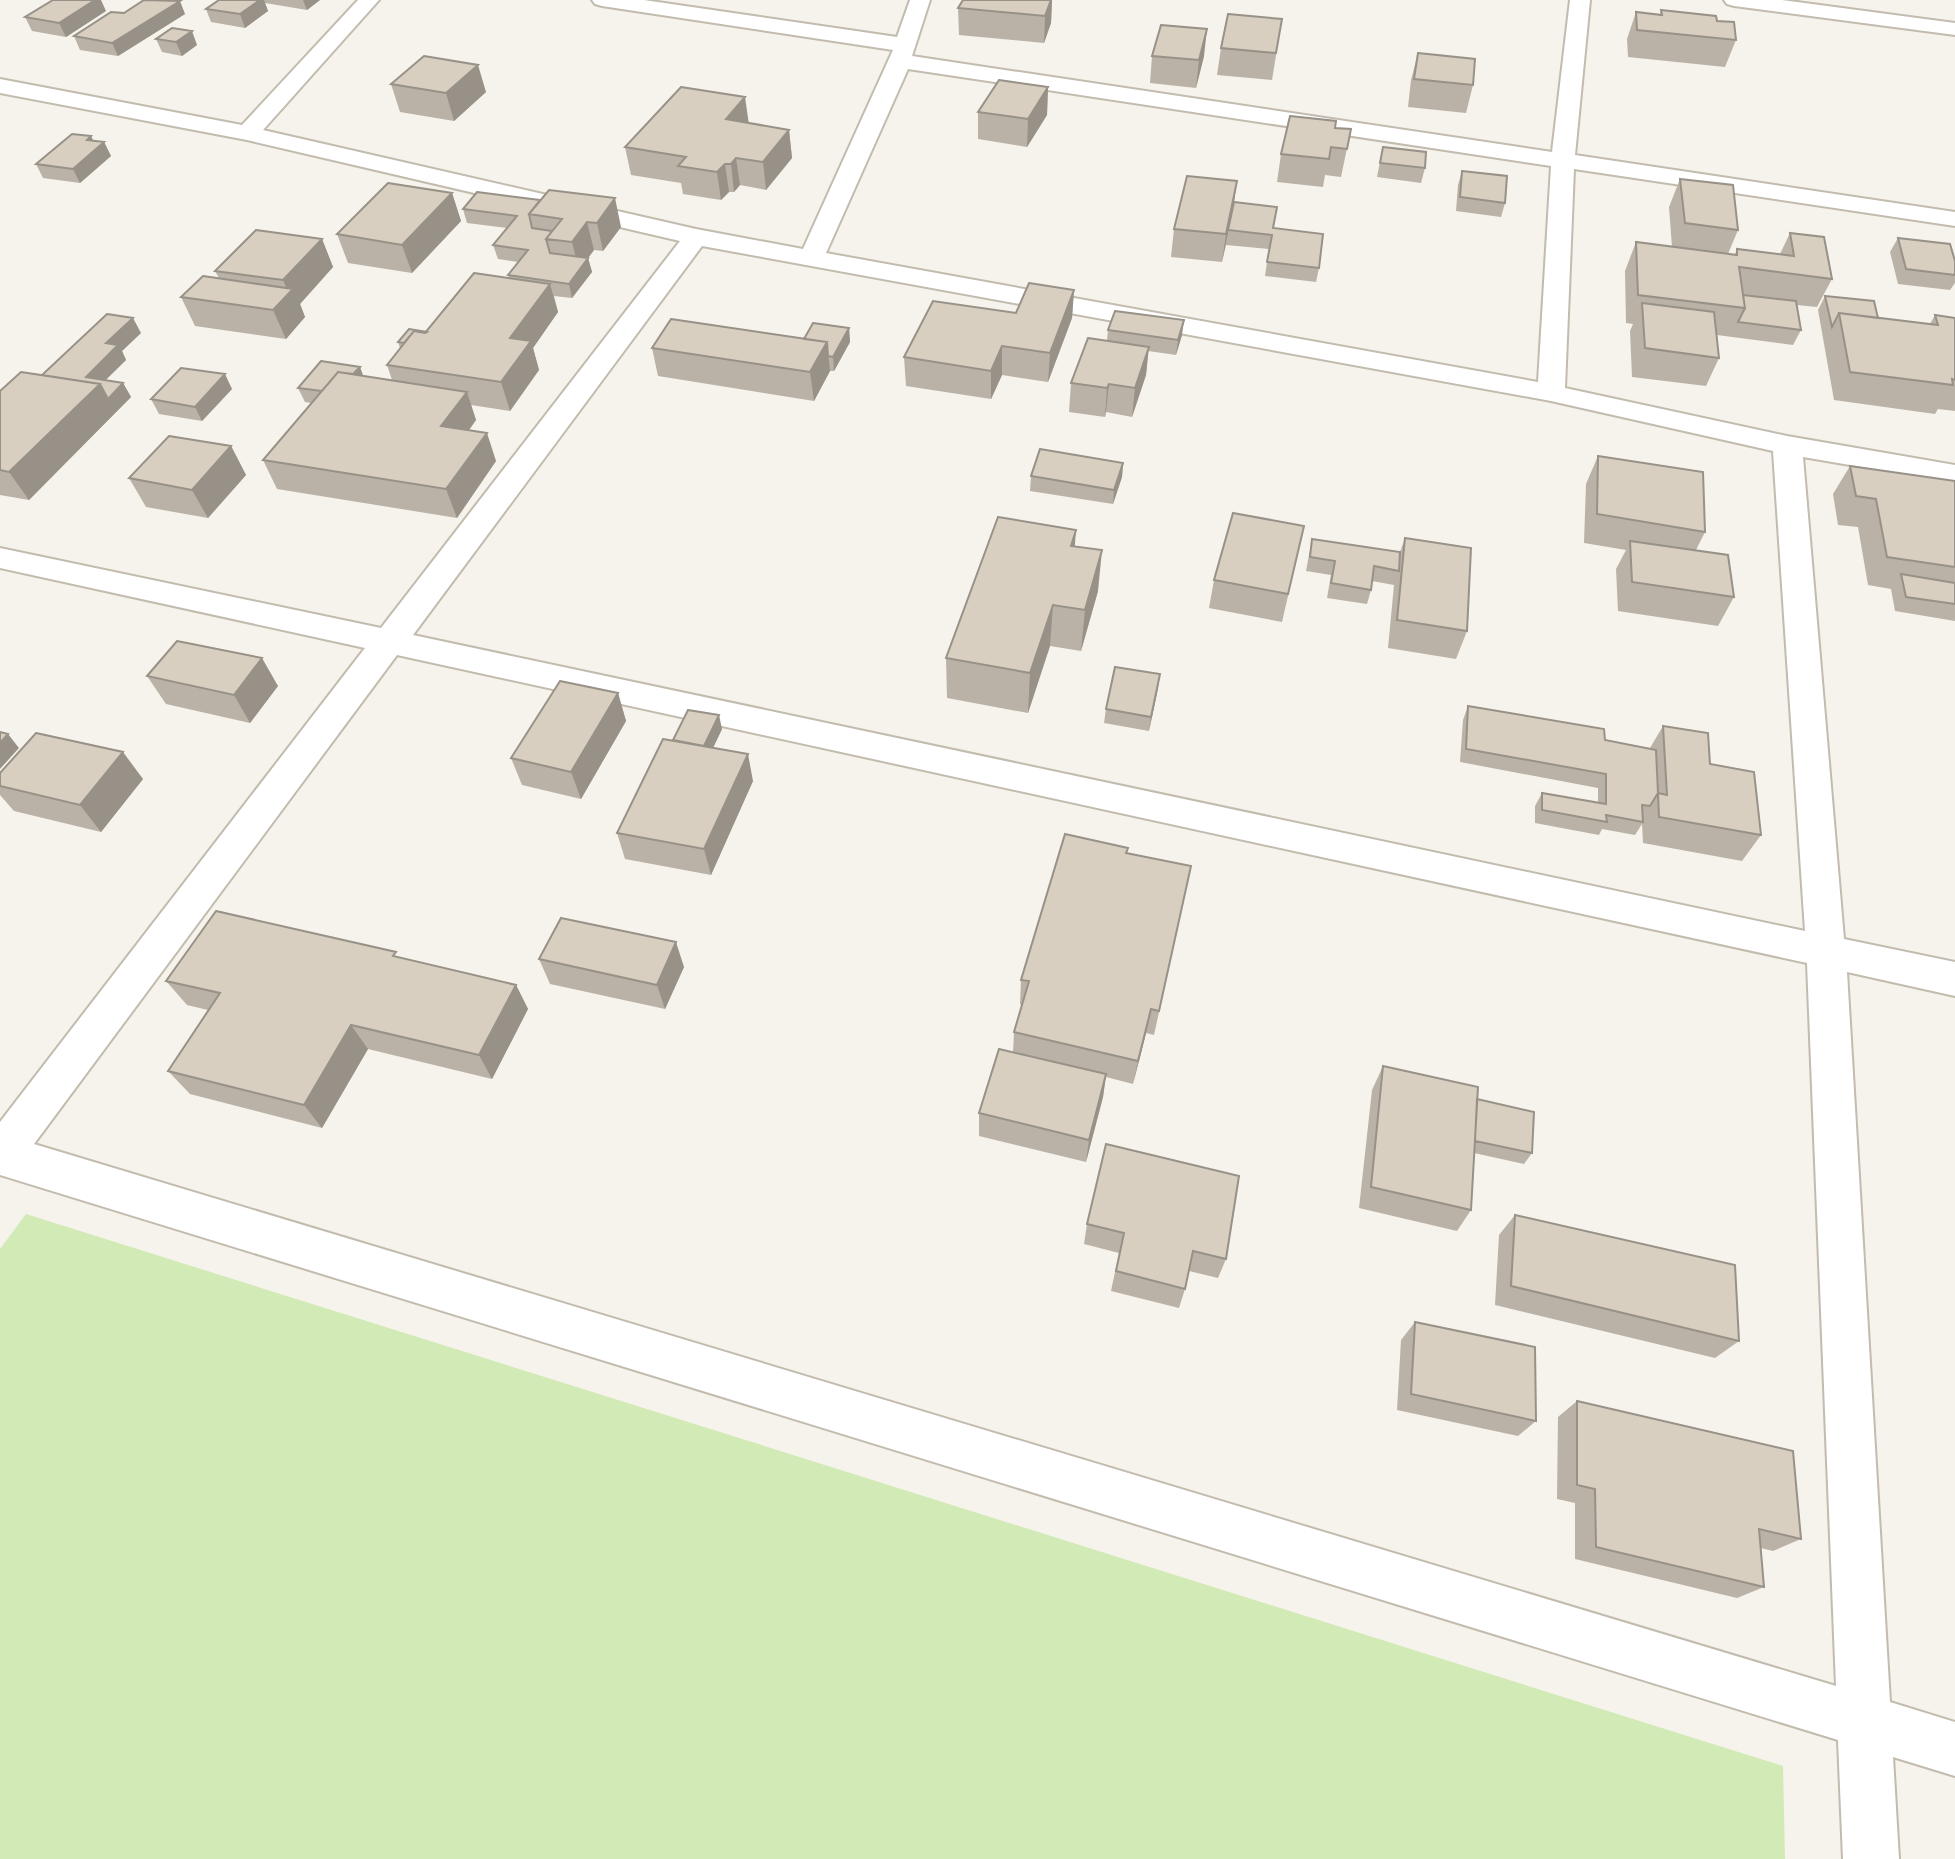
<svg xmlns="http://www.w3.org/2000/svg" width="1955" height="1859" font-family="Barlow,sans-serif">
  <rect width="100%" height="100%" fill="#f6f3ec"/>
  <!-- green -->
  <path fill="#d2eab5" d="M26,1214L1783,1766L1785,1859H0V1249Z"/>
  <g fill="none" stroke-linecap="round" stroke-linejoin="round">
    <defs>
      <path id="street" d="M358,0H379L263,130L696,229L803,249L893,50L602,6L595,4L592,0H644L897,37L910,0H930L912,56L1552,152L1570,0H1590L1575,155L1955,212V226L1574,169L1565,388L1787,436L1955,465V483L1803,457L1844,939L1955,962V996L1847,972L1890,1702L1955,1722V1776L1893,1757L1899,1859H1843L1838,1740L0,1175V1122L365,648L0,568V548L381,628L680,241L247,140L0,93V79L242,125ZM908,69L1551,166L1538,382L826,253ZM702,246L1551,401L1773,451L1805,931L413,635ZM397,655L1807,963L1836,1686L34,1144Z
        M1724,0H1782L1955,23V35L1734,6L1727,4Z"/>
    </defs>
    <!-- street casing -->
    <use href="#street" stroke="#c2bbae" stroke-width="4"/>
    <!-- street -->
    <use href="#street" fill="#fff" fill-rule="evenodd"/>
  </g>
  <!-- wall -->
  <path fill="#bab2a6" d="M219,0H320L307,10L265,3L268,11L245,28L211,22L206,9Z
    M963,0H1052L1051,23L1044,43L959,35L958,8Z
    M1661,10L1717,21L1736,40L1725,67L1628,57L1627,39L1636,12L1660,15Z
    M106,11L66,37L32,31L25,17Z
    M124,13L185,14L118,56L80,50L74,36Z
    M1282,19L1272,80L1217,75L1221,48Z
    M156,39L197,45L182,56L162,52Z
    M1418,53L1473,85L1466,113L1408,107L1411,80Z
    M1152,56H1204L1196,88L1150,83Z
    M391,84L486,92L454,121L400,112Z
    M1048,87L1047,115L1027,147L978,139V112Z
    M749,123L789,130L792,158L766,190L740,185L734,192H729L721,200L683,194L681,183L631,175L625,147Z
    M1335,128L1351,129L1341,177L1325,175L1323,187L1277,182L1281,154Z
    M93,141L104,142L111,156L80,183L43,178L36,164Z
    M1383,147L1425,168L1421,183L1377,177Z
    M1462,171L1505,203L1501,217L1456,211L1458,185Z
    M1680,179L1738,230L1728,254H1735L1737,249L1780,254L1790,233L1832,279L1817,307L1797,305L1801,330L1793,345L1717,335L1719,358L1706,386L1632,377L1630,331L1633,324L1626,323L1625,271L1636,242L1672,247L1669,207Z
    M1237,181L1234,202L1273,228L1319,268L1316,282L1265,276L1269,249L1226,245L1222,262L1171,257L1174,229Z
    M477,192L621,227L603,251L594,250L588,258L592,272L572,298L554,296L558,312L533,348L539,370L510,411L471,405L476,420L469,430L496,461L457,518L277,489L263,460L311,403L305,402L298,388L360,367L363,376L392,380L387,365L400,348L398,342L427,332L509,278L508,275L518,262L498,259L493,245L507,228L467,223L463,209Z
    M452,193L461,221L412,273L348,263L337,234Z
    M1898,238L1955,261V283L1950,290L1898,284L1890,252Z
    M322,239L333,267L300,304L305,317L286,339L195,326L181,297L219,278L215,271Z
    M1074,290L1072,318L1048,382L1002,375L991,399L906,386L904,357Z
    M1825,296L1878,318L1930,324L1935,315L1955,318V411L1938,409L1935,414L1834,400L1818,310Z
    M849,328L850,342L834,371H830L814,401L658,376L652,348L804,339Z
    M1108,330L1182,335L1176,355L1148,351L1146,375L1132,417L1106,412L1105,417L1069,412L1071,383L1107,340Z
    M141,333L122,351L126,360L106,380L123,383L131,397L29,500L0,495V391L42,375Z
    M232,389L202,421L159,414L151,399Z
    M231,446L246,475L208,518L146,507L129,478Z
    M1598,456L1705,532L1696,550L1734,597L1718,626L1618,611L1616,569L1626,550L1584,543L1586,484Z
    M1123,463L1122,477L1113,504L1030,491L1031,476Z
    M1850,466L1955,481V621L1895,611L1891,589L1868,585L1858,527L1838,525L1833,494Z
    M1304,526L1282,622L1209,608L1214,580Z
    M1405,538L1467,631L1456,659L1388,648L1394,585L1372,581L1371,590L1367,604L1327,598L1331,575L1306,571L1312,539L1400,552Z
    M1075,546L1098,591L1081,651L1050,646L1028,713L947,698L946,658Z
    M147,676L278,686L250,723L166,704Z
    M1158,688L1149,731L1104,723L1106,709Z
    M618,693L626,721L581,799L522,785L511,758Z
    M1468,706L1605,740L1650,748L1663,726L1710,764L1761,835L1742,861L1643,843L1642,824L1635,835L1602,829L1599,835L1535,823V806L1542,793L1598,803V788L1460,762L1463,720Z
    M722,729L713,748L753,781L711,875L625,859L617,833L673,740Z
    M0,773L143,779L101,832L14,811L0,795Z
    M1128,848L1127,853L1191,866L1154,1035L1146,1033L1133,1084L1106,1077L1103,1097L1086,1162L979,1136V1113L1013,1052L1014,1032L1022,1005L1020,1004L1021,980Z
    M400,958L516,985L528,1009L492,1079L368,1049L322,1128L190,1094L168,1071L208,1010L187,1005L166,981Z
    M539,959L684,967L665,1009L550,984Z
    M1383,1066L1477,1100L1532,1153L1524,1164L1474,1153L1471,1210L1457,1231L1359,1208L1372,1090Z
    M1515,1215L1739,1341L1715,1358L1495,1305L1499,1235Z
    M1087,1224L1226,1259L1218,1278L1189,1271L1185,1289L1179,1308L1111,1291L1119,1253L1084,1244Z
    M1415,1322L1536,1421L1518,1436L1397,1410L1401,1340Z
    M1577,1401L1801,1539L1773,1551L1761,1548L1764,1587L1737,1598L1575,1559V1503L1557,1499L1558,1417Z"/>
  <!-- shaded-wall -->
  <path fill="#979187" d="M95,0H101L106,11L66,37L59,23Z
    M260,0H264L268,11L245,28L240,14Z
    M303,0H320L307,10Z
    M1051,0H1052L1051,23L1044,43L1045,16Z
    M180,1L185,14L118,56L112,43Z
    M1207,29L1204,56L1196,88L1199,60Z
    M192,31L197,45L182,56L176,42Z
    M478,65L486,92L454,121L446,93Z
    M1048,87L1047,115L1027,147L1028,119Z
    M745,97L749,125L726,119Z
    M789,130L792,158L766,190L763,162Z
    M91,136L97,148L104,142L111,156L80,183L73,169L87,140Z
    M736,158L740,185L734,192L731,164Z
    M725,164L729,192L721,200L717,172Z
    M1237,181L1233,209L1222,262L1226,234Z
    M452,193L461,221L412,273L402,245Z
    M615,198L621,227L603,251L597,223Z
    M587,222L594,250L588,258L592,272L572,298L569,284L579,270L572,242Z
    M322,239L333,267L300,304L305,317L286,339L273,310L289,294L283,280Z
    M550,284L558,312L533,348L539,370L510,411L501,382L510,338Z
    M1074,290L1072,318L1048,382L1050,353Z
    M133,318L141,333L122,351L126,360L100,385L123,383L131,397L29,500L9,472L106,343Z
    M1184,320L1182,335L1176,355L1178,340Z
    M849,328L850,342L834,371L833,357Z
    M827,342L830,371L814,401L810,372Z
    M1002,346V375L991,399V371Z
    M1149,347L1146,375L1132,417L1135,388Z
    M360,367L365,381L338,394Z
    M225,374L232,389L202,421L195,407Z
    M1109,384L1106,412L1105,417L1107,388Z
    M467,392L476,420L451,455L441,426Z
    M487,433L496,461L457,518L446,489Z
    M231,446L246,475L208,518L192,490Z
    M1123,463L1122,477L1113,504L1114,490Z
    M1076,530L1073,571L1071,546Z
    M1102,550L1098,591L1081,651L1085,610Z
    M1053,605L1050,646L1028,713L1030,673Z
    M262,658L278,686L250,723L234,695Z
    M1160,674L1158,688L1149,731L1151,717Z
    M618,693L626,721L581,799L571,772Z
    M719,715L722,729L702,771L698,758Z
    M8,734L19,748L0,769V743Z
    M123,752L143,779L101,832L80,805Z
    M748,754L753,781L711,875L704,849Z
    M676,942L684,967L665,1009L657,985Z
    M516,985L528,1009L492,1079L479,1055Z
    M1151,1009L1146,1033L1133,1084L1138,1061Z
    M351,1025L368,1049L322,1128L304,1105Z
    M1106,1074L1103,1097L1086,1162L1089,1140Z"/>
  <!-- building -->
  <path fill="#d8cfc1" stroke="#979187" stroke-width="2" d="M53,0H95L59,23L25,17Z
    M144,0L180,1L112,43L74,36L111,12L124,13Z
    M219,0H260L240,14L206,9Z
    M963,0H1051L1045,16L958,8Z
    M1661,10L1716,16L1717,21L1734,22L1736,40L1637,30L1636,12L1662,15Z
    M1228,14L1282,19L1276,53L1221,48Z
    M1161,25L1207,29L1199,60L1152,56Z
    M172,28L192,31L176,42L156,39Z
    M1418,53L1475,59L1473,85L1414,79Z
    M424,56L478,65L446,93L391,84Z
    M999,80L1048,87L1028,119L978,112Z
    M681,87L745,97L726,119L789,130L763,162L736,158L731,164H725L717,172L678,166L686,157L625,147Z
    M1290,116L1336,121L1335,128L1351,129L1347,149L1331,147L1329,159L1281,154Z
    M72,134L91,136L87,140L104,142L73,169L36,164Z
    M1383,147L1426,152L1425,168L1380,163Z
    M1462,171L1507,176L1505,203L1460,197Z
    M1187,176L1237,181L1226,234L1174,229Z
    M1680,179L1733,185L1738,230L1685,223Z
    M388,183L452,193L402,245L337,234Z
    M549,190L615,198L597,223L587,222L572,242L546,239L562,219L529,214Z
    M477,192L540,200L529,214L532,228L552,231L546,239L550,253L588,258L569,284L508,275L528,250L493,245L517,216L463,209Z
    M1234,202L1277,207L1273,228L1323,234L1319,268L1267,262L1272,235L1228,230Z
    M256,230L322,239L283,280L215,271Z
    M1790,233L1824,237L1832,279L1739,267L1745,308L1638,295L1636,242L1737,255V249L1794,256Z
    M1898,238L1950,244L1955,261V275L1906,269Z
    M474,273L550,284L510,338L531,341L501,382L387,365L414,331L425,333Z
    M203,276L293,289L273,310L181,297Z
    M1029,283L1074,290L1050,353L1002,346L991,371L904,357L933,301L1016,313Z
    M1743,295L1796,301L1801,330L1738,322L1745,308Z
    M1825,296L1874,301L1878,318L1839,313L1832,327Z
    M1642,303L1714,312L1719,358L1645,348Z
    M1115,311L1184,320L1178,340L1108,330Z
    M1839,313L1938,325L1935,315L1955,318V380L1952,379L1953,385L1850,372Z
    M107,314L133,318L106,343L118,345L86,377L123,383L108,399L100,384L42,375Z
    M671,319L827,342L810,372L652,348Z
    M813,323L849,328L833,357L828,356L827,342L804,339Z
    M409,329L427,332L425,333L414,331L404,343L398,342Z
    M1088,338L1149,347L1135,388L1109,384L1107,388L1071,383Z
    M321,361L360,367L353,374L338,372L322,391L298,388Z
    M181,368L225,374L195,407L151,399Z
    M21,372L100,384L9,472L0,470V391Z
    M338,372L467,392L441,426L487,433L446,489L263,460Z
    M169,436L231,446L192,490L129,478Z
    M1040,449L1123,463L1114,490L1031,476Z
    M1598,456L1703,472L1705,532L1597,514Z
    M1850,466L1955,481V567L1887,557L1876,499L1856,496Z
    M1233,513L1304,526L1288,594L1214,580Z
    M998,517L1076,530L1071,546L1102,550L1085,610L1053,605L1030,673L946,658Z
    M1405,538L1471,548L1467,631L1397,620Z
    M1312,539L1400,552L1399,571L1374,566L1371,590L1331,583L1335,561L1310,557Z
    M1630,541L1728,555L1734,597L1632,582Z
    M1901,574L1955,583V604L1906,597Z
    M177,641L262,658L234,695L147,676Z
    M1115,667L1160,674L1151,717L1106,709Z
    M560,681L618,693L571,772L511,758Z
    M1468,706L1604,729L1605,740L1656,750L1658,793L1650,806L1642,805L1643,822L1606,815L1607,822L1542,810V793L1606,804V774L1466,749Z
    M688,710L719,715L704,746L673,740Z
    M1663,726L1708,733L1710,764L1754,772L1761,835L1659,817L1658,793L1667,795Z
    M0,732L8,734L0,743Z
    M36,733L123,752L80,805L0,786V773Z
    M663,739L748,754L704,849L617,833Z
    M1065,834L1128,848L1126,853L1191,866L1159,1011L1151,1009L1138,1061L1014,1032L1029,981L1021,980Z
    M216,911L396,952L393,956L516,985L479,1055L351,1025L304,1105L168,1071L220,993L166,981Z
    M561,918L676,942L657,985L539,959Z
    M999,1049L1106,1074L1089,1140L979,1113Z
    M1383,1066L1478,1087L1471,1210L1371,1187Z
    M1477,1099L1534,1112L1532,1153L1475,1141Z
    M1106,1144L1239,1176L1226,1259L1193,1251L1185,1289L1116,1271L1124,1233L1087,1224Z
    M1515,1215L1735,1265L1739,1341L1511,1286Z
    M1415,1322L1535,1347L1536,1421L1411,1394Z
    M1577,1401L1793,1451L1801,1539L1759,1529L1764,1587L1596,1547L1595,1489L1577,1485Z"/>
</svg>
